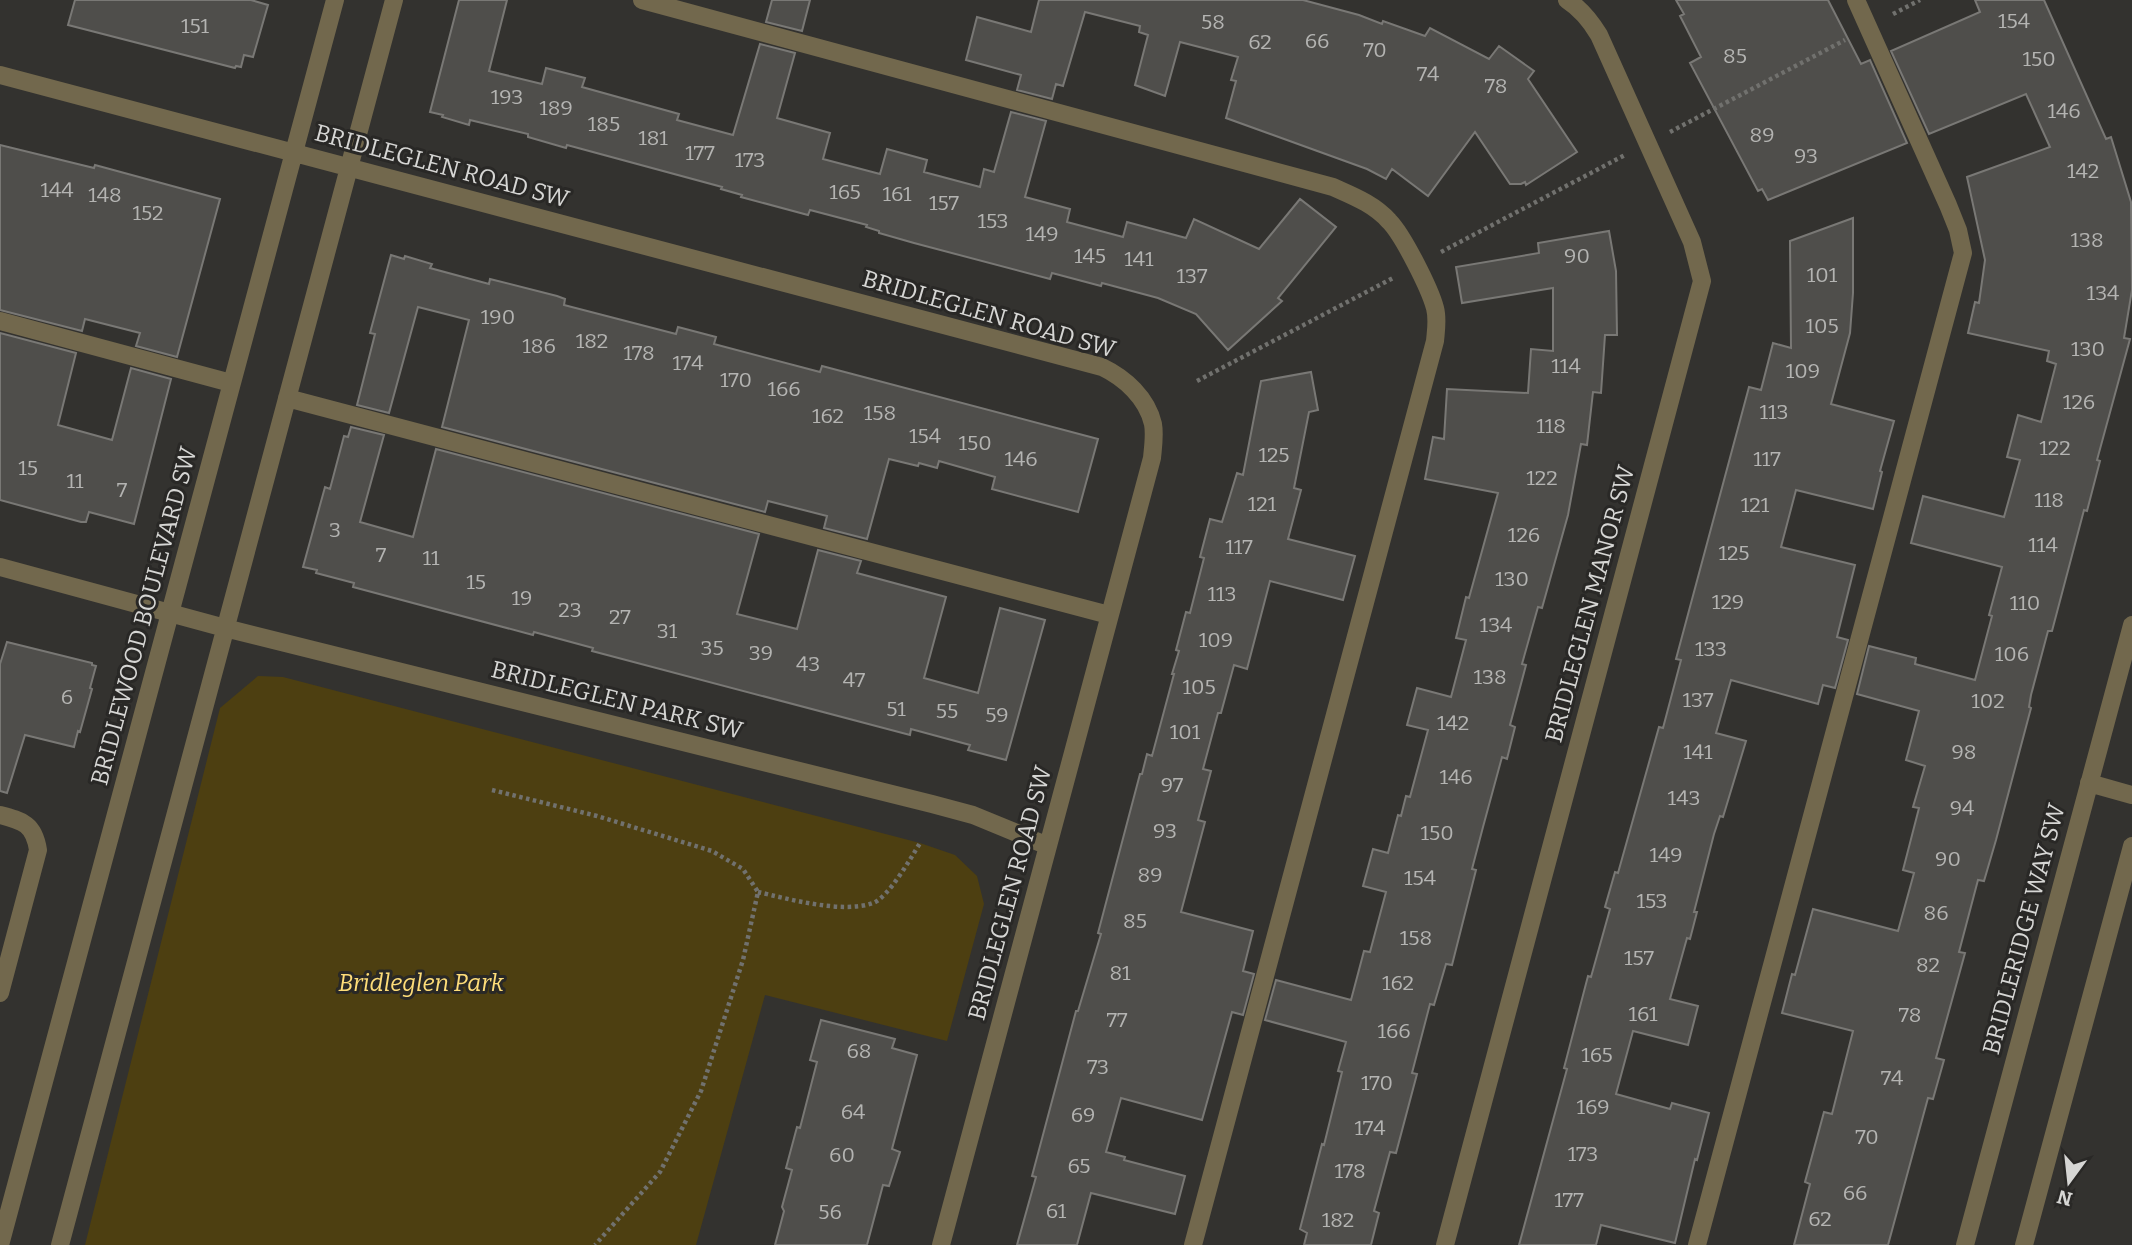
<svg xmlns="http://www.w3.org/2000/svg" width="2132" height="1245" font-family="Bitter,serif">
  <rect width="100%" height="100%" fill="#33322f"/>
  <!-- green -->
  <path fill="#4d3f11" d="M258,676L283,677L920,843L955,855L977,876L984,904L947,1041L765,995L696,1245H85L220,708Z"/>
  <!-- building -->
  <path fill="#4f4e4b" stroke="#797875" stroke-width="2" d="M75,0H251L268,5L253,57L244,55L241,67L236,66L235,68L68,25Z
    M459,0H507L489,71L542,84L546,68L585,78L582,87L679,114L677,120L733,135L760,44L795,53L777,118L830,133L823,159L880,174L887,149L927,160L924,172L980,187L984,169L994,172L1011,112L1046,121L1025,197L1070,209L1067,222L1123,237L1127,222L1186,238L1194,219L1259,249L1300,199L1336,227L1278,298L1282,301L1228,350L1196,314L1158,298L1102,283L1101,286L1052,273L1050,279L914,243L879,233V231L866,227L867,225L810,210L808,215L741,197L742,195L721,189L722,187L567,145L566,148L528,137V134L470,120L469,125L442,117L443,115L430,112Z
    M772,0H810L802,31L766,22Z
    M1039,0H1303L1359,15L1382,24L1383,21L1425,36L1430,28L1489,59L1499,46L1534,71L1528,79L1577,152L1526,185L1525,182L1521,184H1510L1475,132L1428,196L1392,169L1386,179L1367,169L1226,118L1236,81L1231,80L1238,57L1180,42L1165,96L1135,85L1148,35L1139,32L1140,26L1085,12L1063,86L1056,84L1052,99L1017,90L1021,75L966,60L977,17L1031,32Z
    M1676,0H1828L1861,64L1870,60L1907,143L1768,200L1762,189L1758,191L1690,63L1701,57L1680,16L1684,14Z
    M1975,0H2044L2106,139L2111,137L2131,202L2132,290L2124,338L2130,339L2097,460L2100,461L2087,511L2084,510L2052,631H2048L2031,695L2029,707L2031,708L1996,840L1984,881L1978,880L1959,952L1965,953L1936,1058L1944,1060L1933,1099L1928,1098L1888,1245H1794L1810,1184L1805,1182L1824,1112L1832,1114L1853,1031L1782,1013L1792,974L1795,975L1813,909L1898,931L1914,873L1903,870L1919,808L1913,807L1925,766L1906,760L1919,711L1857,694L1869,646L1916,658L1915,664L1975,680L1992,616L1989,615L2002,567L1911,543L1923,496L2004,517L2020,460L2007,457L2018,415L2041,422L2056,364L2047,361L2049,351L1968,333L1975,302L1979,303L1985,260L1967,177L2050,147L2026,94L1929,134L1891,51L1980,12Z
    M0,145L94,168L95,165L220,199L177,357L136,346L140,333L85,319L82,331L0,310Z
    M1853,218V293L1850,333L1831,404L1894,421L1880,471L1882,472L1873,509L1796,490L1781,547L1855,565L1837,637L1848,640L1835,688L1823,685L1818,704L1731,680L1716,733L1746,741L1723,817L1720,816L1714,834L1694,912H1697L1690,939L1687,938L1670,999L1698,1006L1688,1045L1633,1031L1616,1094L1670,1109L1672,1103L1709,1113L1697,1160L1695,1159L1675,1243L1601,1225L1596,1245H1519L1567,1069L1564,1068L1588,976L1591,977L1610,909L1605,907L1615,872L1618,873L1659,727L1663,728L1681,660L1676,659L1749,387L1761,390L1773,343L1791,348L1790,241Z
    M1609,231L1616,271L1617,335H1605L1601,393L1593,392L1587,445L1581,444L1568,515L1542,608L1538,607L1522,664L1526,665L1510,725L1515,727L1507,759L1502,757L1483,827L1472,869L1476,870L1452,965L1446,964L1434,1005L1430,1004L1412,1073L1417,1074L1396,1153L1390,1152L1374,1211L1379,1213L1371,1245H1304L1307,1233L1300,1229L1322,1144L1324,1145L1342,1072L1338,1071L1346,1042L1265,1020L1276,980L1351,1000L1364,951L1370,952L1386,892L1363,886L1373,849L1388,853L1398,815L1401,816L1406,796L1410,797L1428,730L1407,725L1417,688L1451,697L1466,640L1456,638L1466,597L1469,598L1498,493L1425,479L1433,437L1444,439L1447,389L1528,393L1531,349L1553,351V288L1462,303L1456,267L1539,253L1538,243Z
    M391,255L404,259L405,256L432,264L430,268L489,284L490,279L557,296L565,299L564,305L676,334L678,327L716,337L714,344L820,372L822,366L1098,439L1078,512L992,489L995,477L939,461L937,468L919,463L918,466L889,459L867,539L824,528L827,516L768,501L765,512L442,427L469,320L418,307L389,413L357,405L375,334L370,333Z
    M0,333L76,353L58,425L112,440L131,368L171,379L134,524L89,512L86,522H81L0,500Z
    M1311,372L1318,410L1309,412L1294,488L1301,490L1288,539L1355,556L1343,600L1270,581L1247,669L1234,665L1221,713H1218L1203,769L1211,771L1198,820L1205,822L1181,912L1253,931L1243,971L1254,974L1243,1015L1232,1012L1202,1120L1121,1098L1106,1152L1125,1157L1124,1160L1185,1176L1175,1214L1091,1193L1077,1245H1017L1036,1177L1032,1176L1076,1011H1078L1101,934L1098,933L1140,774H1142L1147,754L1152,756L1174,674H1172L1179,651L1176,650L1186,612L1190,613L1204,558L1200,557L1210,519L1222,522L1237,473L1243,475L1261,381Z
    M351,427L384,435L360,522L413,537L436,449L759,534L737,614L797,629L818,550L861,561L857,573L946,597L924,678L978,693L1000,608L1045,620L1006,760L968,750L970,745L911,729L910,735L592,651L593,648L534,632L533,635L353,587L354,583L316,573L317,570L303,567L325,487L330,489L344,436L348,437Z
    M7,642L92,663V665L96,666L90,688L92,689L80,732L78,731L74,747L25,735L7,793L0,791V664Z
    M821,1020L895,1039L892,1048L917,1055L892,1149L900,1152L889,1186L883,1185L867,1245H775L784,1211L782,1207L792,1170L786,1168L797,1127L800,1128L817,1062L810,1060Z"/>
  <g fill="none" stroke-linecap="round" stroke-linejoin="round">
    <!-- path -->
    <path stroke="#71716e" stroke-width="4.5" stroke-dasharray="3.5 3.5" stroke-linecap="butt" d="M1893,14L1920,0
      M1670,132L1845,40
      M1441,252L1625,155
      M1197,381L1393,278
      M492,790L597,816L712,851L743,869L758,892L743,960L701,1091L660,1172L595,1245
      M758,892C788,899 843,914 873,903C888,898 911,858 920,843"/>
    <!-- minor -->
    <path stroke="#72684d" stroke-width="18" d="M642,0L1333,187C1353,196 1374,204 1389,221C1403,235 1430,289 1435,308C1438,319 1436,330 1435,341L1193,1245
      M0,75L1102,367C1125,378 1147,398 1153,424C1155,435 1153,447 1152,458L941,1245
      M0,321L231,383
      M287,398L1109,615
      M0,567L225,628L932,804L973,815L1048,846
      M2089,783L2132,795
      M0,815C23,821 34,824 38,850L0,993
      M0,1245L335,0
      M60,1245L394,0
      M1445,1245L1702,281L1692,242L1599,35C1590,20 1581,9 1567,0
      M1697,1245L1963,253L1958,230L1948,205L1856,0
      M1965,1245L2132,625
      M2024,1245L2132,846"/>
  </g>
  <g text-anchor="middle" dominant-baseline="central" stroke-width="6" stroke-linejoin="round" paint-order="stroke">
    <!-- number labels -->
    <g font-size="21" fill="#b4b4b2">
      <text x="2014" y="21">154</text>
      <text x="1213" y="22">58</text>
      <text x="195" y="26">151</text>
      <text x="1317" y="41">66</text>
      <text x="1260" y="42">62</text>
      <text x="1375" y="50">70</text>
      <text x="1735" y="56">85</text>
      <text x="2039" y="59">150</text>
      <text x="1428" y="74">74</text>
      <text x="1496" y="86">78</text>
      <text x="507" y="97">193</text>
      <text x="556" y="108">189</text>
      <text x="2064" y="111">146</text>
      <text x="604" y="124">185</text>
      <text x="1762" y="135">89</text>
      <text x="653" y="138">181</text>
      <text x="700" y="153">177</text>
      <text x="1806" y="156">93</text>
      <text x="750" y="160">173</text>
      <text x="2083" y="171">142</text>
      <text x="57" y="190">144</text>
      <text x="845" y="192">165</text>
      <text x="897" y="194">161</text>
      <text x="105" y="195">148</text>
      <text x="944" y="203">157</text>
      <text x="148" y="213">152</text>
      <text x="993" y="221">153</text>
      <text x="1042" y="234">149</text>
      <text x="2087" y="240">138</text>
      <text x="1090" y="256">145</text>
      <text x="1577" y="256">90</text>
      <text x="1139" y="259">141</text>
      <text x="1822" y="275">101</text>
      <text x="1192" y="276">137</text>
      <text x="2103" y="293">134</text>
      <text x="498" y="317">190</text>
      <text x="1822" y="326">105</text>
      <text x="592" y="341">182</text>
      <text x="539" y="346">186</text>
      <text x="2088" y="349">130</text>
      <text x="639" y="353">178</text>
      <text x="688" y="363">174</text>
      <text x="1566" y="366">114</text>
      <text x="1803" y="371">109</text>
      <text x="736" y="380">170</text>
      <text x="784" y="389">166</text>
      <text x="2079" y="402">126</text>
      <text x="1774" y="412">113</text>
      <text x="880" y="413">158</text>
      <text x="828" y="416">162</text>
      <text x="1551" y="426">118</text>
      <text x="925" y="436">154</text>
      <text x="975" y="443">150</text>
      <text x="2055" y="448">122</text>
      <text x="1274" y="455">125</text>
      <text x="1021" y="459">146</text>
      <text x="1767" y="459">117</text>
      <text x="28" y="468">15</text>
      <text x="1542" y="478">122</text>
      <text x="75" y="481">11</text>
      <text x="122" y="490">7</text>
      <text x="2049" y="500">118</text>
      <text x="1262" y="504">121</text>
      <text x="1755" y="505">121</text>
      <text x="335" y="530">3</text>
      <text x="1524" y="535">126</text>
      <text x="2043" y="545">114</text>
      <text x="1239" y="547">117</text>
      <text x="1734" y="553">125</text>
      <text x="381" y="555">7</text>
      <text x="431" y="558">11</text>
      <text x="1512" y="579">130</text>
      <text x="476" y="582">15</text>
      <text x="1222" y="594">113</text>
      <text x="522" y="598">19</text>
      <text x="1728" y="602">129</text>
      <text x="2025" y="603">110</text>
      <text x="570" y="610">23</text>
      <text x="620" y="617">27</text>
      <text x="1496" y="625">134</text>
      <text x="667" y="631">31</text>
      <text x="1216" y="640">109</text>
      <text x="712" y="648">35</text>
      <text x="1711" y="649">133</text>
      <text x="761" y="653">39</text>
      <text x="2012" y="654">106</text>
      <text x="808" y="664">43</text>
      <text x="1490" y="677">138</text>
      <text x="854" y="680">47</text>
      <text x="1199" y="687">105</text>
      <text x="67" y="697">6</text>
      <text x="1698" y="700">137</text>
      <text x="1988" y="701">102</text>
      <text x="896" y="709">51</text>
      <text x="947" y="711">55</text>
      <text x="997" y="715">59</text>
      <text x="1453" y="723">142</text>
      <text x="1185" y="732">101</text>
      <text x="1698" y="752">141</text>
      <text x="1964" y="752">98</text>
      <text x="1456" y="777">146</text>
      <text x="1172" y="785">97</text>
      <text x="1684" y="798">143</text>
      <text x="1962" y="808">94</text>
      <text x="1165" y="831">93</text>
      <text x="1437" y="833">150</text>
      <text x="1666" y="855">149</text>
      <text x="1948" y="859">90</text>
      <text x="1150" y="875">89</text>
      <text x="1420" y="878">154</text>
      <text x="1652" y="901">153</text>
      <text x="1936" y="913">86</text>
      <text x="1135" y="921">85</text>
      <text x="1416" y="938">158</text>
      <text x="1639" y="958">157</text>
      <text x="1928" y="965">82</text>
      <text x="1120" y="973">81</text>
      <text x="1398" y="983">162</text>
      <text x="1643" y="1014">161</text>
      <text x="1910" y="1015">78</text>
      <text x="1117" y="1020">77</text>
      <text x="1394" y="1031">166</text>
      <text x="859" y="1051">68</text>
      <text x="1597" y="1055">165</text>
      <text x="1098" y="1067">73</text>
      <text x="1892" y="1078">74</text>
      <text x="1377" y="1083">170</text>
      <text x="1593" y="1107">169</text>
      <text x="853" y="1112">64</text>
      <text x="1083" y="1115">69</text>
      <text x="1370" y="1128">174</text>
      <text x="1867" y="1137">70</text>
      <text x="1583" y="1154">173</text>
      <text x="842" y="1155">60</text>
      <text x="1079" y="1166">65</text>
      <text x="1350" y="1171">178</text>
      <text x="1855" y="1193">66</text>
      <text x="1569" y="1200">177</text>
      <text x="1056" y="1211">61</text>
      <text x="830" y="1212">56</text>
      <text x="1820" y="1219">62</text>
      <text x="1338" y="1220">182</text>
    </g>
    <!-- street labels -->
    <g font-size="24" fill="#d6d6d4" stroke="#292826">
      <text transform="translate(442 166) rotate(15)">BRIDLEGLEN ROAD SW</text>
      <text transform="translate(989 314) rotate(16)">BRIDLEGLEN ROAD SW</text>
      <text transform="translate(1590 604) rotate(-75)">BRIDLEGLEN MANOR SW</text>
      <text transform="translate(144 616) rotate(-75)">BRIDLEWOOD BOULEVARD SW</text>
      <text transform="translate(617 700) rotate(14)">BRIDLEGLEN PARK SW</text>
      <text transform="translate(1010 893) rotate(-75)">BRIDLEGLEN ROAD SW</text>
      <text transform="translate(2024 929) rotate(-75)">BRIDLERIDGE WAY SW</text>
    </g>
    <!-- park labels -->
    <g font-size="24" font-style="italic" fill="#fedd79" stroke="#292826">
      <text x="421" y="983">Bridleglen Park</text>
    </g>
  </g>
  <!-- north arrow -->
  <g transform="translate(2069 1182) rotate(195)" stroke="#292826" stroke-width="5" paint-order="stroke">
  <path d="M0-5L12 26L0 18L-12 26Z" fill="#d6d6d4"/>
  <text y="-10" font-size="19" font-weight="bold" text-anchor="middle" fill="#d6d6d4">N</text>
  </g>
</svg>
